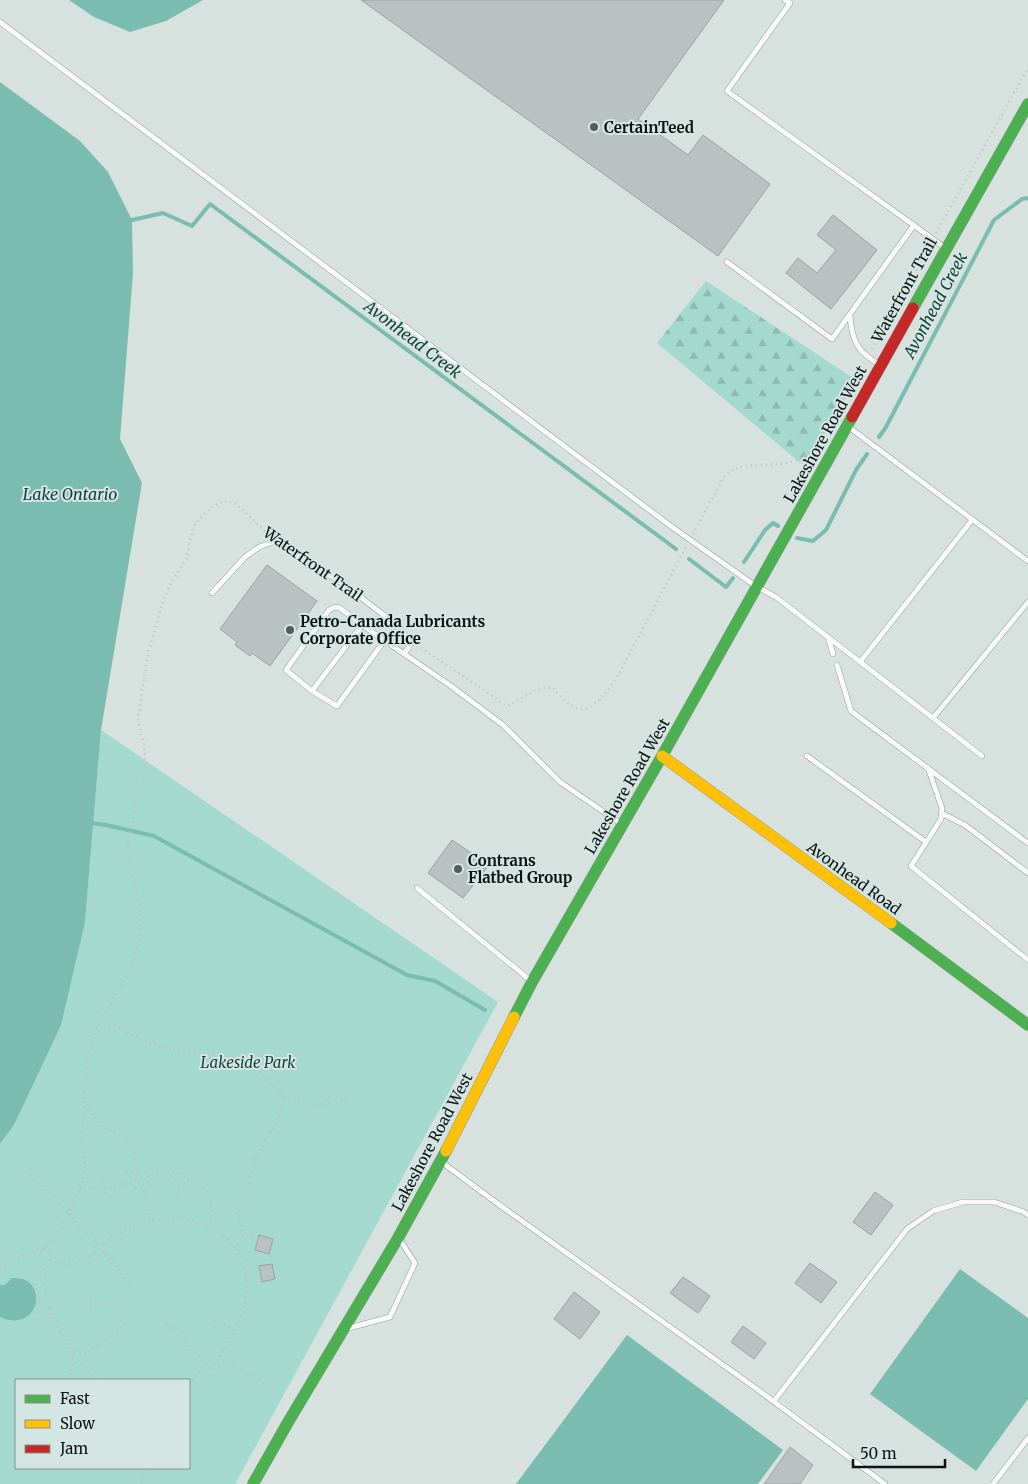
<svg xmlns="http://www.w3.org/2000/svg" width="1028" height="1484" font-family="Merriweather,serif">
  <defs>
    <pattern id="forest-firs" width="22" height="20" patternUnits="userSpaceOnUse" patternTransform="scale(1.25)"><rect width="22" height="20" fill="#a4d9cf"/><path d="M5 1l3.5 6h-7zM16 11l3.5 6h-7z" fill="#8cb9b1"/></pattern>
  </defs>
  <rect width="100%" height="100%" fill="#d7e2df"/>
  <!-- forest -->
  <path fill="url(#forest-firs)" d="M706,281L856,380L804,466L657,343Z"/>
  <!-- park -->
  <path fill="#a4d9cf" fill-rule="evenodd" d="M101,730L498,1002L235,1484H0V1144L14,1125L85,922ZM16,1380H189V1468H16Z"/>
  <!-- water -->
  <path fill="#7bbcb1" d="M69,0H203L166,21L130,32L94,17Z
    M0,82L80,141L108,172L132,220L133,273L120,439L142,483L101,730L85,922L61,1025L14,1125L0,1144Z
    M960,1269L1028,1318V1399L976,1471L870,1394Z
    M12,1278C16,1278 23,1278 27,1281C47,1294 33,1332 0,1317V1285H5Z
    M627,1335L783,1450L758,1484H516Z"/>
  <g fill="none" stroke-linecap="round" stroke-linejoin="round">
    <!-- stream -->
    <path stroke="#7bbcb1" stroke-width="4" d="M132,220L163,213L192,226L210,204L676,549
      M879,437L886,427L994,220L1022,199L1028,198
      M797,538L813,541L826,530L856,470L867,454
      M689,559L726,587L733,578
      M744,562L765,530L773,523L778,526
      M90,823L106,825L154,836L407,975L435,981L485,1010"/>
  </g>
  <!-- building -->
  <path fill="#b9c2c0" stroke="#9aa2a0" d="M361,0H724L638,119L688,155L703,135L770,184L718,256Z
    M833,215L877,250L831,309L786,273L798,258L817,273L836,250L817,235Z
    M267,565L317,601L270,666L252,653L250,656L235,645L237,642L220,629Z
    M452,840L489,865L463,898L428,873Z
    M875,1192L893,1205L871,1235L853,1222Z
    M259,1235L273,1239L269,1254L255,1250Z
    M810,1263L837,1282L821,1303L795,1283Z
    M272,1264L275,1279L262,1282L259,1266Z
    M683,1277L710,1296L698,1313L670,1293Z
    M574,1292L600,1312L580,1339L554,1319Z
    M743,1326L766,1343L754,1359L731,1342Z
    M790,1447L813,1465L800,1484H764Z"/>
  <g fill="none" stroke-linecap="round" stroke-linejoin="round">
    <defs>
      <path id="lane" d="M785,0L790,3L727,91L944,247
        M0,22L672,527
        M727,262L832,339L914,225
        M850,316C852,342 858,352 880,365
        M850,428L1028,561
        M706,551L757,587L776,597L982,756
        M212,593L245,557L259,547L276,541L339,581L393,622L412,642L404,654
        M362,625L312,691L337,706L384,641
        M828,637L833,654
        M860,662L972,520
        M837,665L851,711L1028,843
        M312,691L286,670L329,610L335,607L340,608L362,625L451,686L503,725L560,782L620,823
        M933,718L1028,602
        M807,756L926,842
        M928,768L942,808L941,819L911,866L1028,960
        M941,813L965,825L1028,873
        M417,888L530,980
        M443,1163L494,1201L754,1387L885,1484
        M349,1328L390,1317L415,1263L400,1240
        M774,1401L907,1229L933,1211L963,1202H994L1024,1212L1028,1215
        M993,1484L1028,1438"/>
      <path id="fast" d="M913,308L1028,104
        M891,923L1028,1025
        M514,1017L532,982L662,756L852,417
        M253,1484L287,1424L398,1238L446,1151"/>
      <path id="slow" d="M662,756L891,923
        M446,1151L514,1017"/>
      <path id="jam" d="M852,417L913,308"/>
    </defs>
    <!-- lane casing -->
    <use href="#lane" stroke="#929a98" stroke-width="6"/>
    <!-- fast casing -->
    <use href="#fast" stroke="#929a98" stroke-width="12"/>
    <!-- slow casing -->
    <use href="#slow" stroke="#929a98" stroke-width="12"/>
    <!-- jam casing -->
    <use href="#jam" stroke="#929a98" stroke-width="12"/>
    <!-- path -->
    <path stroke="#bbbfbe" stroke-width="2.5" stroke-dasharray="1 4" stroke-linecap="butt" d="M936,233L1028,68
      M872,349L929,247
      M693,534L724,477C742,457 773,470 797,460C822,449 850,387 864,363
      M417,645L507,706C512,703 518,701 522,698C536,690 536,687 553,688C559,694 566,703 574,707C593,717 610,686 619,674L687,545
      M99,1024L114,1026L153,1045L172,1050L189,1053L215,1055L243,1061L259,1072L285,1098L310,1106L324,1104L331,1094L348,1102
      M85,1106C92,1114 99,1126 110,1131C116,1134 122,1134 126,1140C133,1149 136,1162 139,1173
      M127,1171L136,1176
      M169,1173L179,1185
      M31,1175L69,1213L88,1237L96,1244
      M148,1177C157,1174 170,1171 180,1173C203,1178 218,1204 209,1226
      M102,1178L107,1196
      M147,1182L154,1185
      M143,1185L154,1221
      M80,1189C86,1188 93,1190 100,1189C112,1187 124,1184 136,1181L139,1184L143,1185L147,1182L148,1177L145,1173H139L136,1176V1181
      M133,1193L139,1184
      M177,1195L179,1185L192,1179
      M242,1235L255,1238
      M104,1244C113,1234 125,1230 138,1226C146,1223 156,1220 164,1218C191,1214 220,1228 236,1249
      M104,1253L99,1255L95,1252L94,1248L96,1244L100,1242L104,1244L106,1248L104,1253L130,1284
      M50,1260C64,1268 83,1262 95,1252
      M45,1263L50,1260L51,1256L50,1253L44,1248L40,1254V1259L45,1263C43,1303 51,1321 74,1353
      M0,1266L28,1253L44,1248L57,1238L80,1189L84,1175L85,1157L82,1140L84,1097L87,1060L97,1027L131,968L140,945L141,911L127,851L134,813L144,779L146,769L144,744L138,722L141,696L148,653L162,604L171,583L187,558L189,544L195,525L203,515L215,505L224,501L235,503L269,535
      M246,1273L258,1272
      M34,1284C41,1296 40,1304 34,1316
      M90,1304L120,1305
      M215,1320L234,1329
      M167,1324L212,1370L243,1314L247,1284L246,1273L236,1249L242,1235L239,1211L244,1190L254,1167L256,1155L274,1128L279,1112L285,1098
      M73 1358a6 6 0 1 1 12 0a6 6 0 1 1-12 0Z
      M85,1355L127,1323
      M219,1359L269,1386
      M83,1363L92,1374L99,1380
      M69,1380L72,1366L75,1363
      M189,1384L205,1364
      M141,1484L150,1468"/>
    <!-- lane -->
    <use href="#lane" stroke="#f9fbfa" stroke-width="5"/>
    <!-- fast -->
    <use href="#fast" stroke="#4caf50" stroke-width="11"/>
    <!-- slow -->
    <use href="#slow" stroke="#ffc107" stroke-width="11"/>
    <!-- jam -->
    <use href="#jam" stroke="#c62828" stroke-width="11"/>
    <defs>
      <path id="lane-bridge" d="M672,527L706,551"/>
    </defs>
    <!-- lane-bridge casing -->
    <use href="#lane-bridge" stroke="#929a98" stroke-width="6" stroke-linecap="butt"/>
    <!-- lane-bridge -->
    <use href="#lane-bridge" stroke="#f9fbfa" stroke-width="5"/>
  </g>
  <!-- markers -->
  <g fill="#545b5a" stroke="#d3e6e2" stroke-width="2">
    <circle cx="594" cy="127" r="5"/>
    <circle cx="290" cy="630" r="5"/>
    <circle cx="458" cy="869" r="5"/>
  </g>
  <g text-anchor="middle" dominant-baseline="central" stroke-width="4" stroke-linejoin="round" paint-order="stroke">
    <!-- poi labels -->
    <g font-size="15" font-weight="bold" fill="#0d1312" stroke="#d3e6e2" text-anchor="start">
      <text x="604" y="127">CertainTeed</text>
      <text x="300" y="621">Petro-Canada Lubricants<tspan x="300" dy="17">Corporate Office</tspan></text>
      <text x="468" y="860">Contrans<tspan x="468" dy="17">Flatbed Group</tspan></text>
    </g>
    <!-- street labels -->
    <g font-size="15" fill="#0d1312" stroke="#d3e6e2">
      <text transform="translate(904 290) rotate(-61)">Waterfront Trail</text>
      <text transform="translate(825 434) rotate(-61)">Lakeshore Road West</text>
      <text transform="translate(313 564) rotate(35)">Waterfront Trail</text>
      <text transform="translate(627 786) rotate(-60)">Lakeshore Road West</text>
      <text transform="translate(854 878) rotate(36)">Avonhead Road</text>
      <text transform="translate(432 1142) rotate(-62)">Lakeshore Road West</text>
    </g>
    <!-- park labels -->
    <g font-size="15" font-style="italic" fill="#19423b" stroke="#d3e6e2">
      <text x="248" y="1062">Lakeside Park</text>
    </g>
    <!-- water labels -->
    <g font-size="16" font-style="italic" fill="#17403a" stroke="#d3e6e2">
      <text transform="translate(935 305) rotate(-62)">Avonhead Creek</text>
      <text transform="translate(413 339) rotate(37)">Avonhead Creek</text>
      <text x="70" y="494">Lake Ontario</text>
    </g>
  </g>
  <!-- legend -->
  <rect x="15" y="1379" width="175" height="90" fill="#d3e6e2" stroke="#84928f"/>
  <rect x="25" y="1395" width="25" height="8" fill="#4caf50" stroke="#84928f"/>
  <text x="60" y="1404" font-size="15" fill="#0d1312">Fast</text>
  <rect x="25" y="1420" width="25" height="8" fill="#ffc107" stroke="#84928f"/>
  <text x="60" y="1429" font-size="15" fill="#0d1312">Slow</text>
  <rect x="25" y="1445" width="25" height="8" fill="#c62828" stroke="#84928f"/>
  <text x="60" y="1454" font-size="15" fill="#0d1312">Jam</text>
  <!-- scale -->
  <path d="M853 1459v8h92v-8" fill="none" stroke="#0d1312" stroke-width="2.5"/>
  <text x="860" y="1459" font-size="15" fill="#0d1312" stroke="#d3e6e2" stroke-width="4" paint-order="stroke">50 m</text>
</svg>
